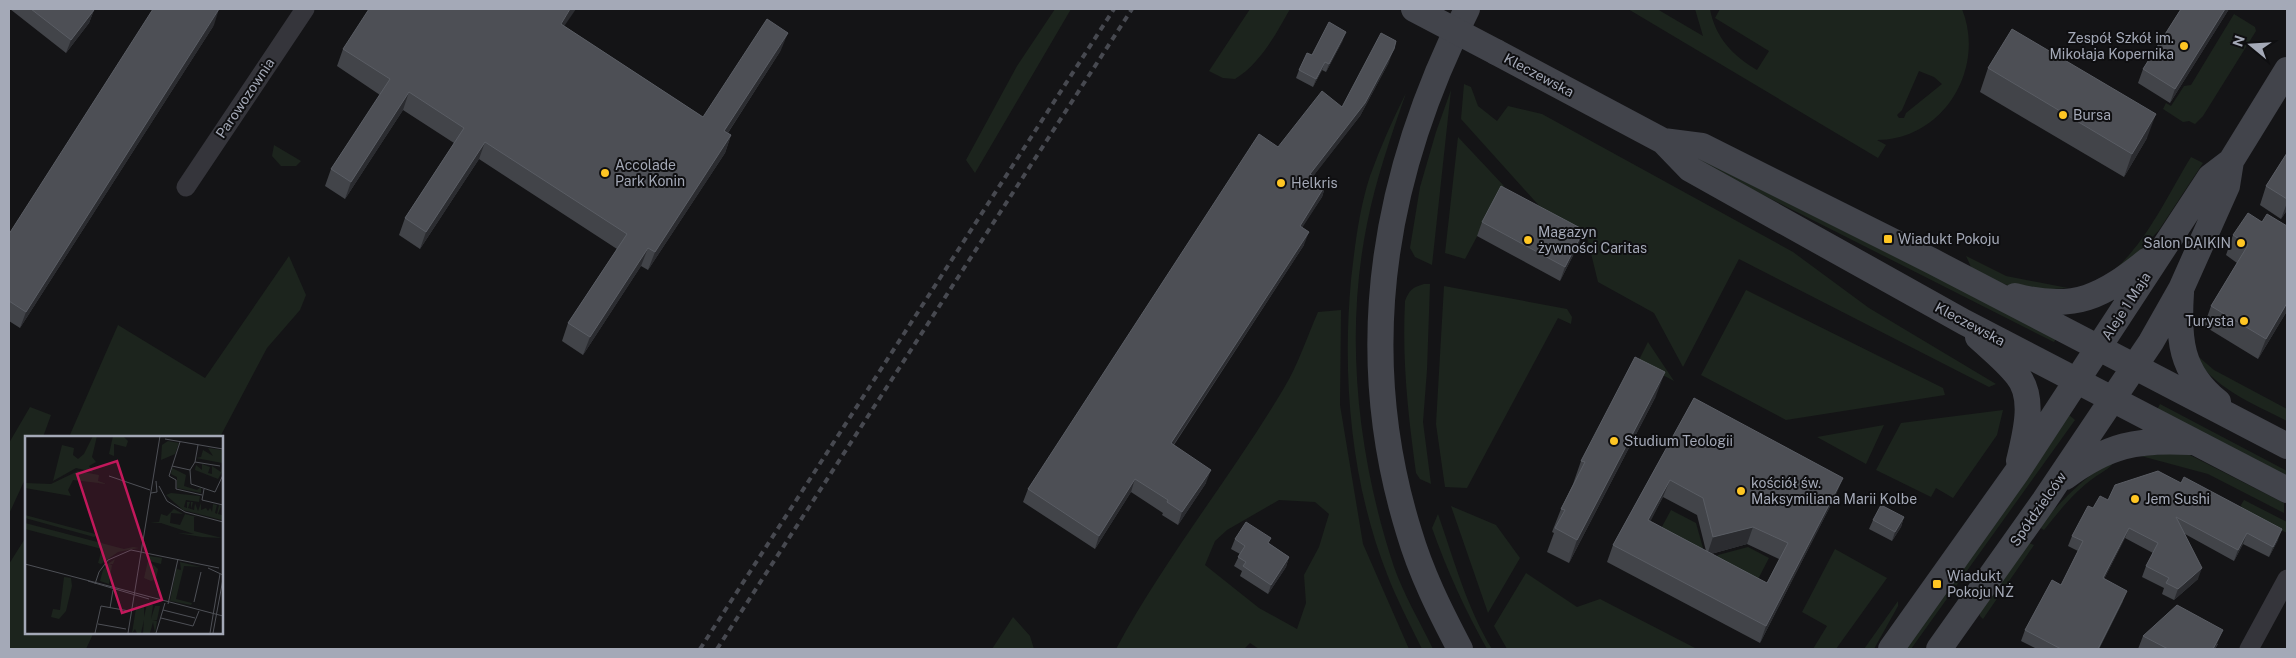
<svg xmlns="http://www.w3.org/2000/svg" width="2296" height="658" font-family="'Public Sans',sans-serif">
  <rect width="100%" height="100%" fill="#141416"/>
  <!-- green -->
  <path fill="#1c241d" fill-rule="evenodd" d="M1055,9H1071L975,173L966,160L1017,66Z
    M1250,9H1290C1276,34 1260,64 1235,79L1223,78L1209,71Z
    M1628,9H1657L1703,36L1695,9H1710C1715,37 1733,56 1757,70L1769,51L1715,18L1720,9H1962C1986,68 1944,140 1877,140L1886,145L1878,158ZM1919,71L1934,77L1942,84L1906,113L1904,118H1899L1897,115L1902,110Z
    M2234,14L2255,27L2256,31L2203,116L2195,124L2189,121L2183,122L2163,109L2166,103L2171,106L2184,86L2191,85Z
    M1464,84L1471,87L1478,106L1497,121L1508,106L1542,114L1793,252L1869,308L1996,384L1989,387L1739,259L1683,367L1654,313L1598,282L1586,233L1543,210L1461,119Z
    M1451,90L1432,265L1415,257L1410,248L1420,187L1436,132Z
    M1406,93C1391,136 1376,179 1367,224C1344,337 1358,458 1394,567C1404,595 1420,622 1433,649H1422C1410,624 1397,600 1387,574C1351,482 1342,378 1351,280C1355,245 1359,210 1370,176C1380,148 1392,121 1406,93Z
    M1458,137L1504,186L1465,259L1445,253Z
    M274,145L301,161L296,166H281L272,156Z
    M1699,157L2057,337L2054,342L1696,161Z
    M2191,157L2203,163L2159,230L2125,267L2114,270C2146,243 2169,193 2191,157Z
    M289,256L306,295L300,310L267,348L220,437H69L118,325L205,378Z
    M1966,256L2006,276L2068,288L2024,291L1996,281L1972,269Z
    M1424,284H1430L1427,370L1423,422L1431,484L1420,479L1416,473C1408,413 1402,362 1405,301C1409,290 1413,287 1424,284Z
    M1444,286L1567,309L1572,317L1571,324L1558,318L1467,488L1445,487L1436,424Z
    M1746,290L1943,388L1945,395L1786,420L1701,375Z
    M1341,310L1340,405L1363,544L1409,649H1259L1250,643L1244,649H1116C1165,558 1231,477 1284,388C1298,365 1307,337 1318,312ZM1279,500L1315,502L1329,514L1319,547L1304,575L1306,603L1297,629L1259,608L1205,565L1215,541L1227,530Z
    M1648,342L1674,381L1638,362Z
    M2193,352L2214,370L2287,409V421C2254,404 2210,387 2193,352Z
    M2160,404L2287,471V478L2157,410Z
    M30,407L51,415L43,437H26V477L9,514V443Z
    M2003,410L1997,435L1953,498L1936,488L1931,497L1876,470L1901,423Z
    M2069,415L2075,420L1911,649H1902Z
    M1884,425L1866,464L1817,437Z
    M2184,452L2284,503V513L2208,474L2141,456Z
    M2117,456C2113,467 2104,471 2095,477C2075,491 2059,511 2044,530L2039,527C2064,497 2084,478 2117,456Z
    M2244,500L2287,522V533L2242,511L2241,505Z
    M1451,506L1496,525L1520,558L1488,613Z
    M1671,510L1696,523L1703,548L1699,556L1658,534Z
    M1438,514C1454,560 1467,608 1492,649H1487C1465,610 1447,570 1432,528Z
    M26,537V632H94L86,649H9V564Z
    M2029,543L2034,545L1983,619L1980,616V612Z
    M1748,547L1769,558L1755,585L1714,564L1718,555Z
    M1835,549L1887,578L1836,649H1813L1827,626L1802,612Z
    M1526,573L1577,607L1600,599L1697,649H1507L1494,626Z
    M1898,601V606L1874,649H1864Z
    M1013,617L1030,636L1034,649H992Z"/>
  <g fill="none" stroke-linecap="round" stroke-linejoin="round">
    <!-- street -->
    <path stroke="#35353b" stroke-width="19" d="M186,187L305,9
      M2249,649L2287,579"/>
    <!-- secondary -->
    <path stroke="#42444b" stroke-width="26" d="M1496,52L1663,141L1690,169L1964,322L2287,490
      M1663,141L1702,146L1932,261L2287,446
      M2181,293C2178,338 2180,372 2218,402
      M2015,296C2075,312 2103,296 2148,260
      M1978,337C1991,349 2006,361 2017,375C2036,397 2025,435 2019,461
      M2065,477C2108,445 2137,439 2190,442
      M1460,649C1440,611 1421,573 1409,532C1353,351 1383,175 1467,9
      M1891,649L2017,472L2210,177L2231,161L2287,70
      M1939,649L2044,501L2151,342L2181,289L2227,186L2231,161"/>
    <!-- rail -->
    <path stroke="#474950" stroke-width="4" stroke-dasharray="6 5" stroke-linecap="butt" d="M700,649L1114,9
      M717,649L1132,9"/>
    <!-- secondary-bridge -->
    <path stroke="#42444b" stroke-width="26" d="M1414,9L1496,52"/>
  </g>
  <!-- wall -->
  <path fill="#424449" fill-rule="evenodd" d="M10,9H92L94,10L89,23L66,53Z
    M2181,9H2229L2170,103L2138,83L2143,69Z
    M214,25L20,328L9,321V234Z
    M564,26L703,117L781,50L728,133L731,135L725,153L648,270L641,266L583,355L562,341L568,323L617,249L479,159L420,249L399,235L405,218L454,143L403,110L345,199L325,186L331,169L380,95L337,66L343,49Z
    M1343,40L1326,72L1322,70L1313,87L1296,78L1299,70L1312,55Z
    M1389,62L1360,116L1313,176L1326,184L1322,197L1302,227L1304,245L1174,445L1206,483L1178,525L1162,515L1163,513L1131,492L1095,549L1023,502L1028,489L1278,147L1342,107Z
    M1988,68L2147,138L2124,177L1980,92Z
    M2287,153V210L2281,219L2260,205L2266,186Z
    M1482,222L1579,244L1560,281L1477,236Z
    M2262,222L2287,311L2258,359L2204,326L2211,306L2237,263L2226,255L2233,235Z
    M1656,396L1569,563L1547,552L1554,533L1552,532L1561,509L1573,484L1581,461Z
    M1694,398L1836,495L1760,643L1607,562L1613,545ZM1663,497L1697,515L1706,551L1650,521ZM1747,544L1779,559L1767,583L1711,554Z
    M2108,500L2278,540L2269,557L2243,544L2234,561L2185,534L2198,579L2174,600L2162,594L2164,588L2142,577L2146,566L2153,553L2125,538L2104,579L2123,601L2099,649H2037L2021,641L2025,630L2061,585L2078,551L2068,546L2072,536L2093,508Z
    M1904,517L1901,527L1892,541L1869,529L1873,520Z
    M1235,539L1269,543L1289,557L1286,567L1268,594L1240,576L1242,571L1234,566L1240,554L1231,549Z
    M2143,636L2218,644L2215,649H2138Z"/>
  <!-- shaded-wall -->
  <path fill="#2b2c30" d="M219,9L214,25L20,328L26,312Z
    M570,9H576L554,41L561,24Z
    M2225,9H2229L2170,103L2175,89Z
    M94,10L89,23L66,53L71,40Z
    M1346,32L1343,40L1326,72L1329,64Z
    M788,33L781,50L718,148L724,131Z
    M1394,49L1389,62L1360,116L1305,187L1310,174Z
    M1325,62L1322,70L1313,87L1316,79Z
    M409,92L403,110L345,199L351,182Z
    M2156,114L2147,138L2124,177L2132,154Z
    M731,135L725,153L648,270L655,252Z
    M485,142L479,159L420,249L426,232Z
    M1326,184L1322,197L1295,239L1300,226Z
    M2287,203V210L2281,219Z
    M1584,230L1579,244L1560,281L1565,267Z
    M1309,232L1304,245L1166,456L1171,443Z
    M648,248L641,266L583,355L590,337Z
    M2287,303V311L2258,359L2266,339Z
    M1665,372L1656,396L1569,563L1577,540Z
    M1211,470L1206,483L1178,525L1182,512Z
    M1843,478L1836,495L1760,643L1766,626Z
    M1135,479L1131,492L1095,549L1099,536Z
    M1670,480L1663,497L1642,538L1648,520Z
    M1904,517L1901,527L1892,541L1895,532Z
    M1753,527L1747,544L1707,555L1713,537Z
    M2129,528L2125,538L2099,589L2103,578Z
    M2282,529L2278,540L2269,557L2273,547Z
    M2247,533L2243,544L2234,561L2238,550Z
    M1289,557L1286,567L1268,594L1271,585Z
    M2202,568L2198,579L2174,600L2178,589Z
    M2127,591L2123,601L2099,649H2098Z
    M2223,630L2215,649H2213Z"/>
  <!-- building -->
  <path fill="#4d4f55" stroke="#5a5d64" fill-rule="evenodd" d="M31,9H92L94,10L71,40Z
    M153,9H219L26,312L9,301V234Z
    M369,9H538L539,10L540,9H570L561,24L703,117L767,19L788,33L724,131L731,135L655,252L648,248L590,337L568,323L627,234L485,142L426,232L405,218L464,128L409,92L351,182L331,169L390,79L343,49Z
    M2181,9H2225L2175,89L2143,69Z
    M1329,22L1346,32L1329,64L1325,62L1316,79L1299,70L1307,53L1312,55Z
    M2012,29L2156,114L2132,154L1988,68Z
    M1381,33L1396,41L1394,49L1365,103L1310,174L1326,184L1300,226L1309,232L1171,443L1211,470L1182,512L1167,502L1168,500L1135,479L1099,536L1028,489L1259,134L1278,147L1322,91L1342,107Z
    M2287,153V199L2266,186Z
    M1501,186L1584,230L1565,267L1482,222Z
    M2248,213L2262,222L2267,214L2287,226V303L2266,339L2211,306L2248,245L2233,235Z
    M1635,357L1665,372L1577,540L1555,528L1565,510L1561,509L1585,462L1581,461Z
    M1694,398L1843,478L1766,626L1613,545ZM1670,480L1703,498L1713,537L1753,527L1788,543L1767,583L1648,520Z
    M2158,471L2181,483L2184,477L2282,529L2273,547L2247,533L2238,550L2176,517L2202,568L2178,589L2166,583L2169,578L2146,566L2158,543L2129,528L2103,578L2127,591L2098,649H2061L2025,630L2052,580L2061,585L2083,541L2072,536L2088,506L2093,508L2100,496L2108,500L2115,485Z
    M1881,505L1904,517L1895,532L1873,520Z
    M1246,522L1271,538L1268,543L1289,557L1271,585L1243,566L1246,562L1238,557L1245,546L1235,539Z
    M2177,605L2223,630L2213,649H2168L2143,636Z"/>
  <!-- markers -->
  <g fill="#ffc623" stroke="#0f0f11" stroke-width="2">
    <circle cx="2184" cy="46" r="5"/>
    <circle cx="2063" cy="115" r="5"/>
    <circle cx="605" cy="173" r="5"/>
    <circle cx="1281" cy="183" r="5"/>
    <rect x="1883" y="234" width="10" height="10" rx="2.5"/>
    <circle cx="1528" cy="240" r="5"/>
    <circle cx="2241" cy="243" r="5"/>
    <circle cx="2244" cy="321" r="5"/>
    <circle cx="1614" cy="441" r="5"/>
    <circle cx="1741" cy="491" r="5"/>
    <circle cx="2135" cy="499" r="5"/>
    <rect x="1932" y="579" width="10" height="10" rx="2.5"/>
  </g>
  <g text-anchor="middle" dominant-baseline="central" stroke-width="4" stroke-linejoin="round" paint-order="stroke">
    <!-- poi labels -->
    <g font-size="14" fill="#a4a9b7" stroke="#0f0f11" text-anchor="start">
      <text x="2174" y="38" text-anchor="end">Zespół Szkół im.<tspan x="2174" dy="16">Mikołaja Kopernika</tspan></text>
      <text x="2073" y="115">Bursa</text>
      <text x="615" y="165">Accolade<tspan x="615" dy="16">Park Konin</tspan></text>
      <text x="1291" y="183">Helkris</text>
      <text x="1538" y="232">Magazyn<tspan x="1538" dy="16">żywności Caritas</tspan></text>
      <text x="1898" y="239">Wiadukt Pokoju</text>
      <text x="2231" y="243" text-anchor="end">Salon DAIKIN</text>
      <text x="2234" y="321" text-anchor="end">Turysta</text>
      <text x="1624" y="441">Studium Teologii</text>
      <text x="1751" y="483">kościół św.<tspan x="1751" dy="16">Maksymiliana Marii Kolbe</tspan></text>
      <text x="2145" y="499">Jem Sushi</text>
      <text x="1947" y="576">Wiadukt<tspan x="1947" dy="16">Pokoju NŻ</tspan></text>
    </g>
    <!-- street labels -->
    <g font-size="14" fill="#a4a9b7" stroke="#0f0f11">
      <text transform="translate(1539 75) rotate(28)">Kleczewska</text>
      <text transform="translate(245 98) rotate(-56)">Parowozownia</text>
      <text transform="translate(2126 306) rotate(-57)">Aleje 1 Maja</text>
      <text transform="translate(1970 324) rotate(28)">Kleczewska</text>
      <text transform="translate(2038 509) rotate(-55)">Spółdzielców</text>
    </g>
  </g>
  <!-- overview -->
  <g transform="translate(25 436)">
    <rect width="198" height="198" fill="#141416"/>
    <path d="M68,0H72L67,21L71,26L64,30L68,36L51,32L28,45L37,9L49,12L48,19L53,23L59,18ZM88,0H98L103,5L101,11L89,8V20L84,18ZM143,5L154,7L150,18L136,24L137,9ZM183,12L197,14V27L171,22L176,21L178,14L188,20ZM177,28L185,31L183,37L187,38V30L196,36L197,30V36L193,43L170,34L171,29L177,34ZM147,32L161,39L159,50L172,54L176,51V57L152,52V41L146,38ZM53,35L74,39L73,45L82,48L48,44L43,54L46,60L0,52V47L26,48ZM146,57L175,60L174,66L161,64L159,71L162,72V66H165L163,72L166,73V66H168L166,73L169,74L170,67L173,75L176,67V74L181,72L183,75L185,72L187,76L188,68L192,69L190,77L192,78L194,69L196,70L193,78L197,79V84L158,74L141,59ZM149,73L158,78L146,77L145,87L155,89L160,78L172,81H169V95L197,102L177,101L152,97L169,98L136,87H125L134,86L136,78L142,80ZM0,79L74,99L69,101L0,82ZM0,87L99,113L108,111L114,112L93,116L76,128L73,127L77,113L0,93ZM124,120L137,122L136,128L124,125L133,133L131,143L126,145L119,142ZM90,123L88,128H84L87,129L84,148L75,145L78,134L83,128ZM155,126L176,131L159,130L151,163L167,167L166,169L145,165L152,129V133L156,134ZM39,141L46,142L47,150L41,175L34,183L26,181L28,173L35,174ZM112,166V172L119,171V181L122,168L128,169L126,183L130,170H135L132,184H127L132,185L130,197L128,186L125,197H118L119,184L116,197H112L110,193L107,197Z" fill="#1c241d"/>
    <path fill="none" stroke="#4e5056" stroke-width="1" d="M140,3L198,13M155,6L144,40L151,44V53L177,59M173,9L170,26L165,34L166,48L190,56L198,39M170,26L195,30M147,30L165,34M84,40L125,54M134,50L142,65M179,53L177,64L198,69M126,57L132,56L131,45M142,65L160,76L198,86M0,128L198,180M183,132L198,139M63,145L124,163M70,148L74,136L83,124L106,114L194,132M169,166L176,136M143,168L153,123M85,172L88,154M138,174L170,182M136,182L168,190M73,188L101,193M168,190L174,175M70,197L76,170L104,175M103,197L135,0M131,197L140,167M185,197L195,138M188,197L198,143"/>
    <path fill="#c2185b" fill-opacity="0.15" stroke="#c2185b" stroke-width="2.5" d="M92,25L137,164L97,177L52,38Z"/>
    <rect width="198" height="198" fill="none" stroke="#a4a9b7" stroke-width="2.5"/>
  </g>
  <!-- border -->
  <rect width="2296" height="658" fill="none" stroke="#a4a9b7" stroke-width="20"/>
  <!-- north arrow -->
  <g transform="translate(2251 45) rotate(288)" stroke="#0f0f11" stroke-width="4" paint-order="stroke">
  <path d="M0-4L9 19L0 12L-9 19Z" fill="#a4a9b7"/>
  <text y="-8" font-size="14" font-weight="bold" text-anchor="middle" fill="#a4a9b7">N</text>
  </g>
</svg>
